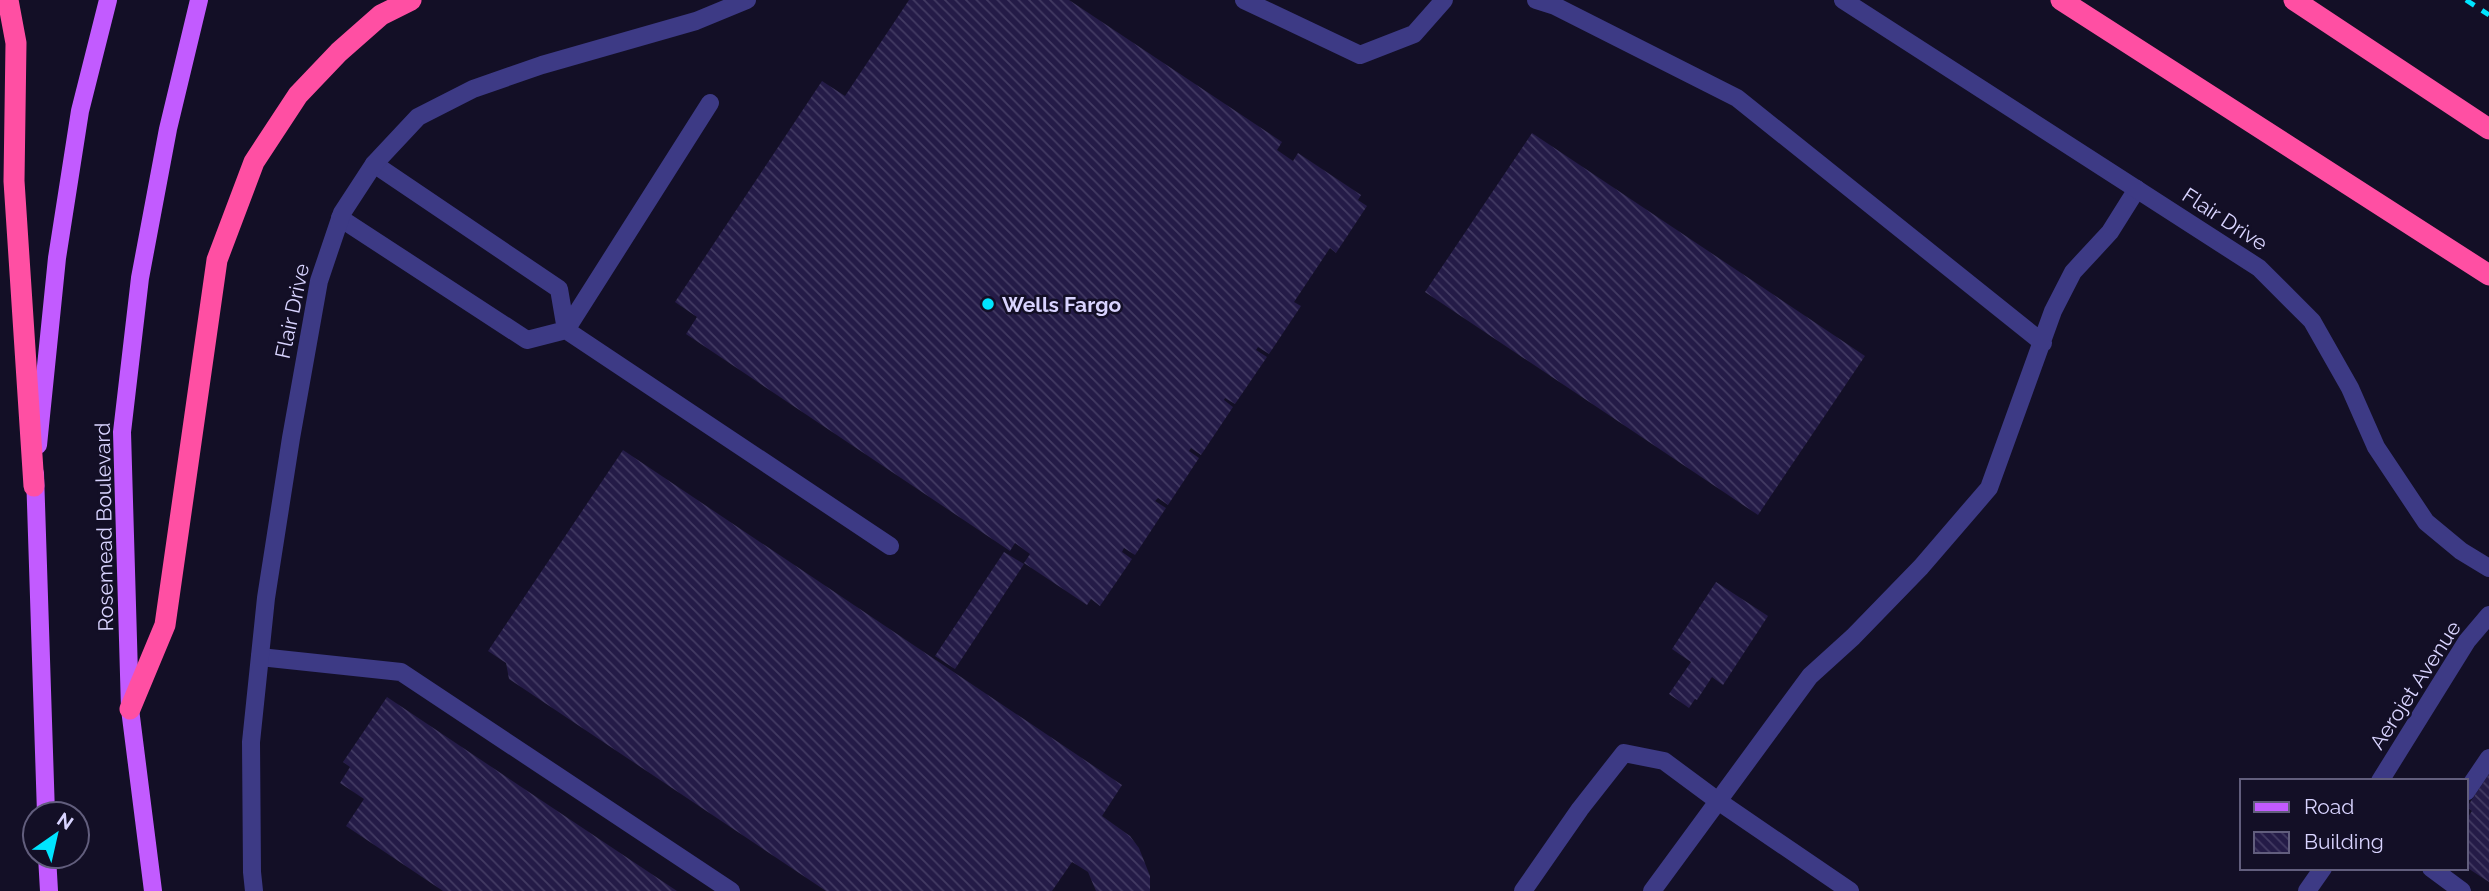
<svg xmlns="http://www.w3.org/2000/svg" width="2489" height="891" font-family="Raleway,sans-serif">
  <defs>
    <pattern id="building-back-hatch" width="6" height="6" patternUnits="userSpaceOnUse" patternTransform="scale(1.75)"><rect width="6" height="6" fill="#241b47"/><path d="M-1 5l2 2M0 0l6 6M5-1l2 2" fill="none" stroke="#433b63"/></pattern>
  </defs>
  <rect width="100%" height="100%" fill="#130f26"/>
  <!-- building -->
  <path fill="url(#building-back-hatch)" d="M909,0H1069L1282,142L1277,150L1293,161L1298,153L1361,195L1358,200L1367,206L1336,253L1330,248L1294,302L1301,306L1269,354L1258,347L1256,350L1267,357L1235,404L1225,398L1224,400L1233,407L1201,455L1191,448L1189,451L1199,458L1168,505L1158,498L1155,501L1166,508L1135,555L1124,548L1122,552L1132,559L1100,606L1091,599L1087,605L1024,563L1030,554L1015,543L1010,551L686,334L697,317L675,302L822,81L845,96Z
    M1532,133L1865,356L1758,515L1425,292Z
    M623,450L1122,785L1102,816L1130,836L1139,848L1150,876V891H1096L1088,872L1072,862L1052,891H826L509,679L506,663L488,651Z
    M1004,552L1024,564L955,669L935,656Z
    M1716,582L1768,616L1723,685L1712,677L1697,700L1695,699L1689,708L1669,694L1691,662L1672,649Z
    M387,697L677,891H443L346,826L364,799L340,783L350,767L343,762Z
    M2489,774V882L2466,867V820L2472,811L2467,807Z"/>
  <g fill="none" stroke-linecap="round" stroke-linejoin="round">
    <!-- service -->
    <path stroke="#3d3a85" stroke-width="18" d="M1244,0L1360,55L1414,34L1444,0
      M1536,0L1555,6L1737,98L2043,343
      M710,103L566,330L890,546
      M340,218L527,340L566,330L559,289L374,164
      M260,657L401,672L731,891
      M2466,792L2489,758
      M2431,868L2462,891
      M1523,891L1580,809L1624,753L1664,761L1718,801L1850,891
      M1652,891L1810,676L1853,637L1921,567L1989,488L2053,311L2073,272L2110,232L2137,189"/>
    <!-- tertiary -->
    <path stroke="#3d3a85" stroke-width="18" d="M1843,0L2259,268L2312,321L2350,388L2376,447L2426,522L2461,551L2489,568
      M2380,781L2467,641L2489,615
      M254,891L252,872L251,742L266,598L291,438L319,281L342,213L374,164L418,117L473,89L542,65L696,21L747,0
      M2307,891L2323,868"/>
    <!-- primary -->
    <path stroke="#c25bff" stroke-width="18" d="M38,445L57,258L80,111L108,0
      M35,473L46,814
      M47,856L49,891
      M153,891L130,709L122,432L140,278L168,129L199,0"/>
    <!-- motorway -->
    <path stroke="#ff4fa3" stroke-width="21" d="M8,0L16,43L14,181L34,486
      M2061,0L2489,275
      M2294,0L2489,129
      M130,709L165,625L217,260L254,162L298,95L339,52L381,15L411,0"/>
    <!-- rail -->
    <path stroke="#00e5ff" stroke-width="5" stroke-dasharray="10 9" stroke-linecap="butt" d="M2466,0L2489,15"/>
  </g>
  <!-- markers -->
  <circle fill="#00e5ff" stroke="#130f26" stroke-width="2.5" cx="988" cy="304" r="7"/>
  <g text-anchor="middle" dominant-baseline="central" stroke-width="5" stroke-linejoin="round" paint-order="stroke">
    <!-- street labels -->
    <g font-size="21" fill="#d9d4ff" stroke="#130f26">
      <text transform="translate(2225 219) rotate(33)">Flair Drive</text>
      <text transform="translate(292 311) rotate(-78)">Flair Drive</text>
      <text transform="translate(104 527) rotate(-91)">Rosemead Boulevard</text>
      <text transform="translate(2415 685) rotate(-57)">Aerojet Avenue</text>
    </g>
    <!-- poi labels -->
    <g font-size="21" font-weight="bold" fill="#d9d4ff" stroke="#130f26" text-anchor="start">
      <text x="1002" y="304">Wells Fargo</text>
    </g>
  </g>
  <!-- legend -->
  <rect x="2240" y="779" width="228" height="91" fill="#130f26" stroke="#625e7d" stroke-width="2"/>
  <rect x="2254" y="802" width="35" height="10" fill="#c25bff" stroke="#625e7d" stroke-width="2"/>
  <text x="2304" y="814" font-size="21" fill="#d9d4ff">Road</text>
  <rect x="2254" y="832" width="35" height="21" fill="url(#building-back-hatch)" stroke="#625e7d" stroke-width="2"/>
  <text x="2304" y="849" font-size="21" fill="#d9d4ff">Building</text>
  <!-- north arrow -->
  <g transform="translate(56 835) rotate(34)"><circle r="33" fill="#130f26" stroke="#625e7d" stroke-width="2"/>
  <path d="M0-5L12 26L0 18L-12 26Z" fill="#00e5ff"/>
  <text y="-10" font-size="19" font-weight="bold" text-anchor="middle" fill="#d9d4ff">N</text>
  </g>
</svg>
